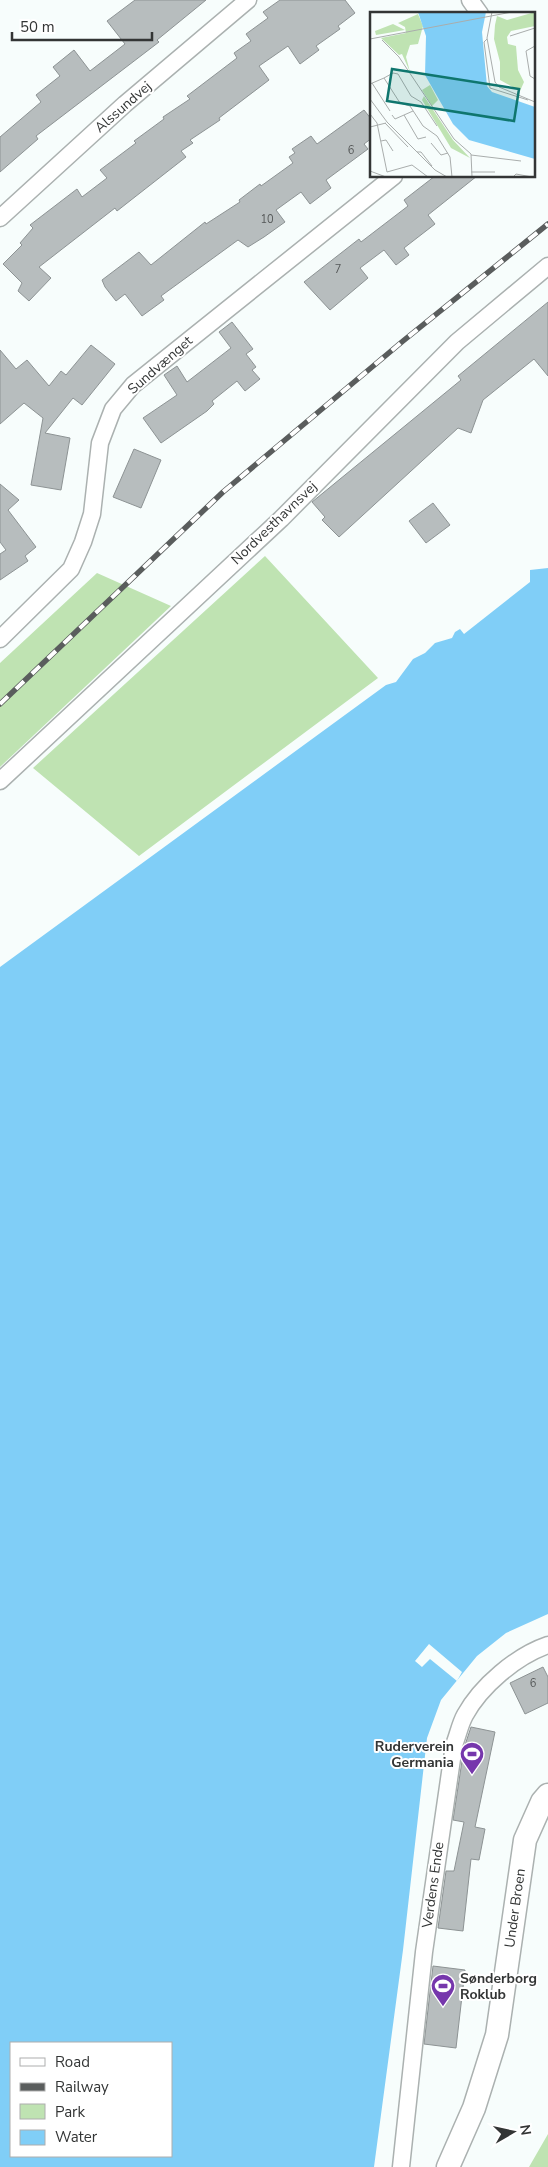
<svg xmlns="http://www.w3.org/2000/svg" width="548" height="2167" font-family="'Nunito Sans',sans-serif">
  <rect width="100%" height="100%" fill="#f7fdfc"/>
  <!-- green -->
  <path fill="#bfe3b2" d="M265,556L378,678L139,856L33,768Z
    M97,573L171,606L0,767V663Z
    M548,2134V2167H529Z"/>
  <!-- water -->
  <path fill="#80cef7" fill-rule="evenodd" d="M548,568V1614L506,1633L477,1656L441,1700L427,1738L403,1950L374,2167H0V967L386,685L396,682L413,659L425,653L435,643L452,638L455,632L460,629L464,634L530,582V570ZM11,2043H171V2156H11Z"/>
  <!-- pier -->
  <path fill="#f7fdfc" d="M429,1644L462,1672L457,1681L430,1659L422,1667L415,1661Z"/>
  <!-- building -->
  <path fill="#b7bdbe" stroke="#8d9394" d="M135,0H206L157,40L159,42L36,136L38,139L0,172V137L41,102L36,95L60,76L53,67L74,50L90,71L125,44L107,21Z
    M280,0H345L355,13L338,26L340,29L316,46L319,50L300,64L288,46L259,66L269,80L219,118L220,120L190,140L193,143L181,151L186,157L117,211L115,208L39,267L51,278L29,301L18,291L22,283L3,264L22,245L20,243L33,228L30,225L77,189L82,197L107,178L100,170L136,143L134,141L164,119L163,117L190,99L187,96L237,58L234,53L251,41L246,34L268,18L263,12Z
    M364,110L372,120V138L364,144L368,149L326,180L331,188L310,204L301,192L276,210L285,222L264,237L248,247L238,240L161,296L164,300L142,316L125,294L116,301L105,287L102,280L139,252L151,265L205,222L206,224L240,202L239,200L260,184L261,186L293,163L289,157L295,153L292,149L311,136L317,144Z
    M435,176H477L428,215L435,224L404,248L409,255L396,265L384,250L360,268L368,278L330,310L304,282L359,239L361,242L408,206L404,200Z
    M548,302V376L534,359L483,400L471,433L458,428L339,537L322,520L325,517L312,502L461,380L458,376Z
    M232,322L253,349L246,354L256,367L252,370L260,379L245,391L237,381L212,401L214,404L207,411L161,443L143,418L177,395L164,375L177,366L187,382L231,348L219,332Z
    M91,345L115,364L82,405L73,398L45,433L70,438L61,490L31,485L43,418L24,403L0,424V350L16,369L27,360L49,386L61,371L66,375Z
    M134,449L161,460L141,508L113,497Z
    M0,484L19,500L8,510L36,547L25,556L28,561L0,580V554L6,550L0,542Z
    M433,503L450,525L426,543L409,521Z
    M543,1667L548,1677V1703L525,1714L510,1683Z
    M471,1727L495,1732L475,1827L485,1829L479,1860L471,1859L463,1931L438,1928L446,1871H454L464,1822L453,1820L464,1748Z
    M433,1966L465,1970L456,2048L424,2044Z"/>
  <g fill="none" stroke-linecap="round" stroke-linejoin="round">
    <defs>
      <path id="street" d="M470,0L480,14
        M0,218L125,104L248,0
        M0,639L71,569L83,542L92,514L100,443L113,409L133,385L394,176
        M0,781L281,519L457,342L548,266
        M401,2167L424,1952L454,1745C458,1735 460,1724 465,1715C481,1686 516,1656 548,1645"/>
      <path id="secondary" d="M448,2167L474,2108L497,2035L525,1840L542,1802L548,1795"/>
    </defs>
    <!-- street casing -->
    <use href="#street" stroke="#abb1b0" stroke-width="19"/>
    <!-- secondary casing -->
    <use href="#secondary" stroke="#abb1b0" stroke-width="25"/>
    <!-- street -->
    <use href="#street" stroke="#fff" stroke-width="16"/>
    <!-- secondary -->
    <use href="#secondary" stroke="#fff" stroke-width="22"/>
    <defs>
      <path id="rail" d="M0,704L223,492L403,341L548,224"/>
    </defs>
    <!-- rail casing -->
    <use href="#rail" stroke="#5a5d5d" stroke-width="5.5"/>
    <!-- rail -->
    <use href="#rail" stroke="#fff" stroke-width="4" stroke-dasharray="11" stroke-linecap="butt"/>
  </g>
  <!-- icons -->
  <defs>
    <symbol id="stadium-pin" viewBox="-11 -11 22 30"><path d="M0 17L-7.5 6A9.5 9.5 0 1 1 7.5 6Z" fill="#7637ac" stroke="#fff"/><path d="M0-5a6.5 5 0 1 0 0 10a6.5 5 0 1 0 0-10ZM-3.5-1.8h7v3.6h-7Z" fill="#fff"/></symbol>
  </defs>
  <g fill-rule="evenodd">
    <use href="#stadium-pin" x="458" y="1740" width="28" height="38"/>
    <use href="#stadium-pin" x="429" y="1972" width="28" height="38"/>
  </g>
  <g text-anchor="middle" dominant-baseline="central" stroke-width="4" stroke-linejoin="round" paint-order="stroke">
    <!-- number labels -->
    <g font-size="11" fill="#545757">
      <text x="351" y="150">6</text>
      <text x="267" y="219">10</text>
      <text x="338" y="269">7</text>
      <text x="533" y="1683">6</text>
    </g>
    <!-- street labels -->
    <g font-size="14" fill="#333535" stroke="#fff">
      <text transform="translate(123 107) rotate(-41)">Alssundvej</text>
      <text transform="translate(160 365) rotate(-41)">Sundvænget</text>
      <text transform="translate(274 523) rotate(-44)">Nordvesthavnsvej</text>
      <text transform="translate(433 1885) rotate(-82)">Verdens Ende</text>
      <text transform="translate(515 1908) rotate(-82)">Under Broen</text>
    </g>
    <!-- poi labels -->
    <g font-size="14" font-weight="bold" fill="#333535" stroke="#fff" text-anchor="end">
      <text x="454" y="1746">Ruderverein<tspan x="454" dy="16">Germania</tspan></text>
      <text x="460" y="1978" text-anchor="start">Sønderborg<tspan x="460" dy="16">Roklub</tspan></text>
    </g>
  </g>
  <!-- overview -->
  <g transform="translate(370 12)">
    <rect width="165" height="165" fill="#f7fdfc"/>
    <path d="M165,0V14L141,19L137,25L138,32L146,34L148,58L154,70L150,79L130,68V50L124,27L125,13L127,4L137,8ZM48,2L53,14L48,32L40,33L36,45L40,60L32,42L29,43L11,26L36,21L35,15L28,11ZM23,12L35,18L6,23L5,19ZM60,73L68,88L62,94L52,78ZM54,84L83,128L100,146L81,136L52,88Z" fill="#bfe3b2"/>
    <path d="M48,0H116L112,20L117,74L122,80L165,95V147L99,128L83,112L55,63L56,24Z" fill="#80cef7"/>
    <path fill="none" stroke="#a9adac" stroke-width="1" d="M122,0L117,26L125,70L129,75L165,90M140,24L165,16M0,27L142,0M117,27L114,30L120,76L158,88M12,28L29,45L84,127L101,142L102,165M165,34L156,39L160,64L165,67M14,66L23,61L28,62L41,84L51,90L67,114M2,71L20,99M0,72L14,66L30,91L40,94L53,114L67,124L80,145L82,165M0,87L17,110L65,158L77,165M0,102L7,111L17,160L42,153L58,165M22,103L25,107L43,99M34,103L48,127L56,125M15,111L38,135M0,115L16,111M11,129L16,128L23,139M61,131L71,143L78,141M47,140H51L62,154M101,143L151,149M0,159L16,165M101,160H125M143,165L146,162L162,165"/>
    <path fill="#0f766e" fill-opacity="0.15" stroke="#0f766e" stroke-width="2.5" d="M22,57L149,77L144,109L17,89Z"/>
    <rect width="165" height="165" fill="none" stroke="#333535" stroke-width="2.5"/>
  </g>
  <!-- legend -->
  <rect x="10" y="2042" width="162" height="115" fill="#ffffff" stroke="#adaeae"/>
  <rect x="20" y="2058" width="25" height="8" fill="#ffffff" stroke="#adaeae"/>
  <text x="55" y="2067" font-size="15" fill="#333535">Road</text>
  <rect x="20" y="2083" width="25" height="8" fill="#5a5d5d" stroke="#adaeae"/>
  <text x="55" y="2092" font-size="15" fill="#333535">Railway</text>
  <rect x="20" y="2104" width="25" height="15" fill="#bfe3b2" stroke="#adaeae"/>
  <text x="55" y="2117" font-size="15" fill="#333535">Park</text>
  <rect x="20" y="2130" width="25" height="15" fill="#80cef7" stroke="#adaeae"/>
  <text x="55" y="2142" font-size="15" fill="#333535">Water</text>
  <!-- north arrow -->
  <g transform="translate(513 2132) rotate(81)" stroke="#ffffff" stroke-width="4" paint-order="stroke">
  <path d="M0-4L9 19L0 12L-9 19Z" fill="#333535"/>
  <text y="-8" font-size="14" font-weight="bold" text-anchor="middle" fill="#333535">N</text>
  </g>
  <!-- scale -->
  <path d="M12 32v8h140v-8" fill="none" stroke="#333535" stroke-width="2.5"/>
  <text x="20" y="32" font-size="15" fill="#333535" stroke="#ffffff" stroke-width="4" paint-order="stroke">50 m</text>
</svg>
